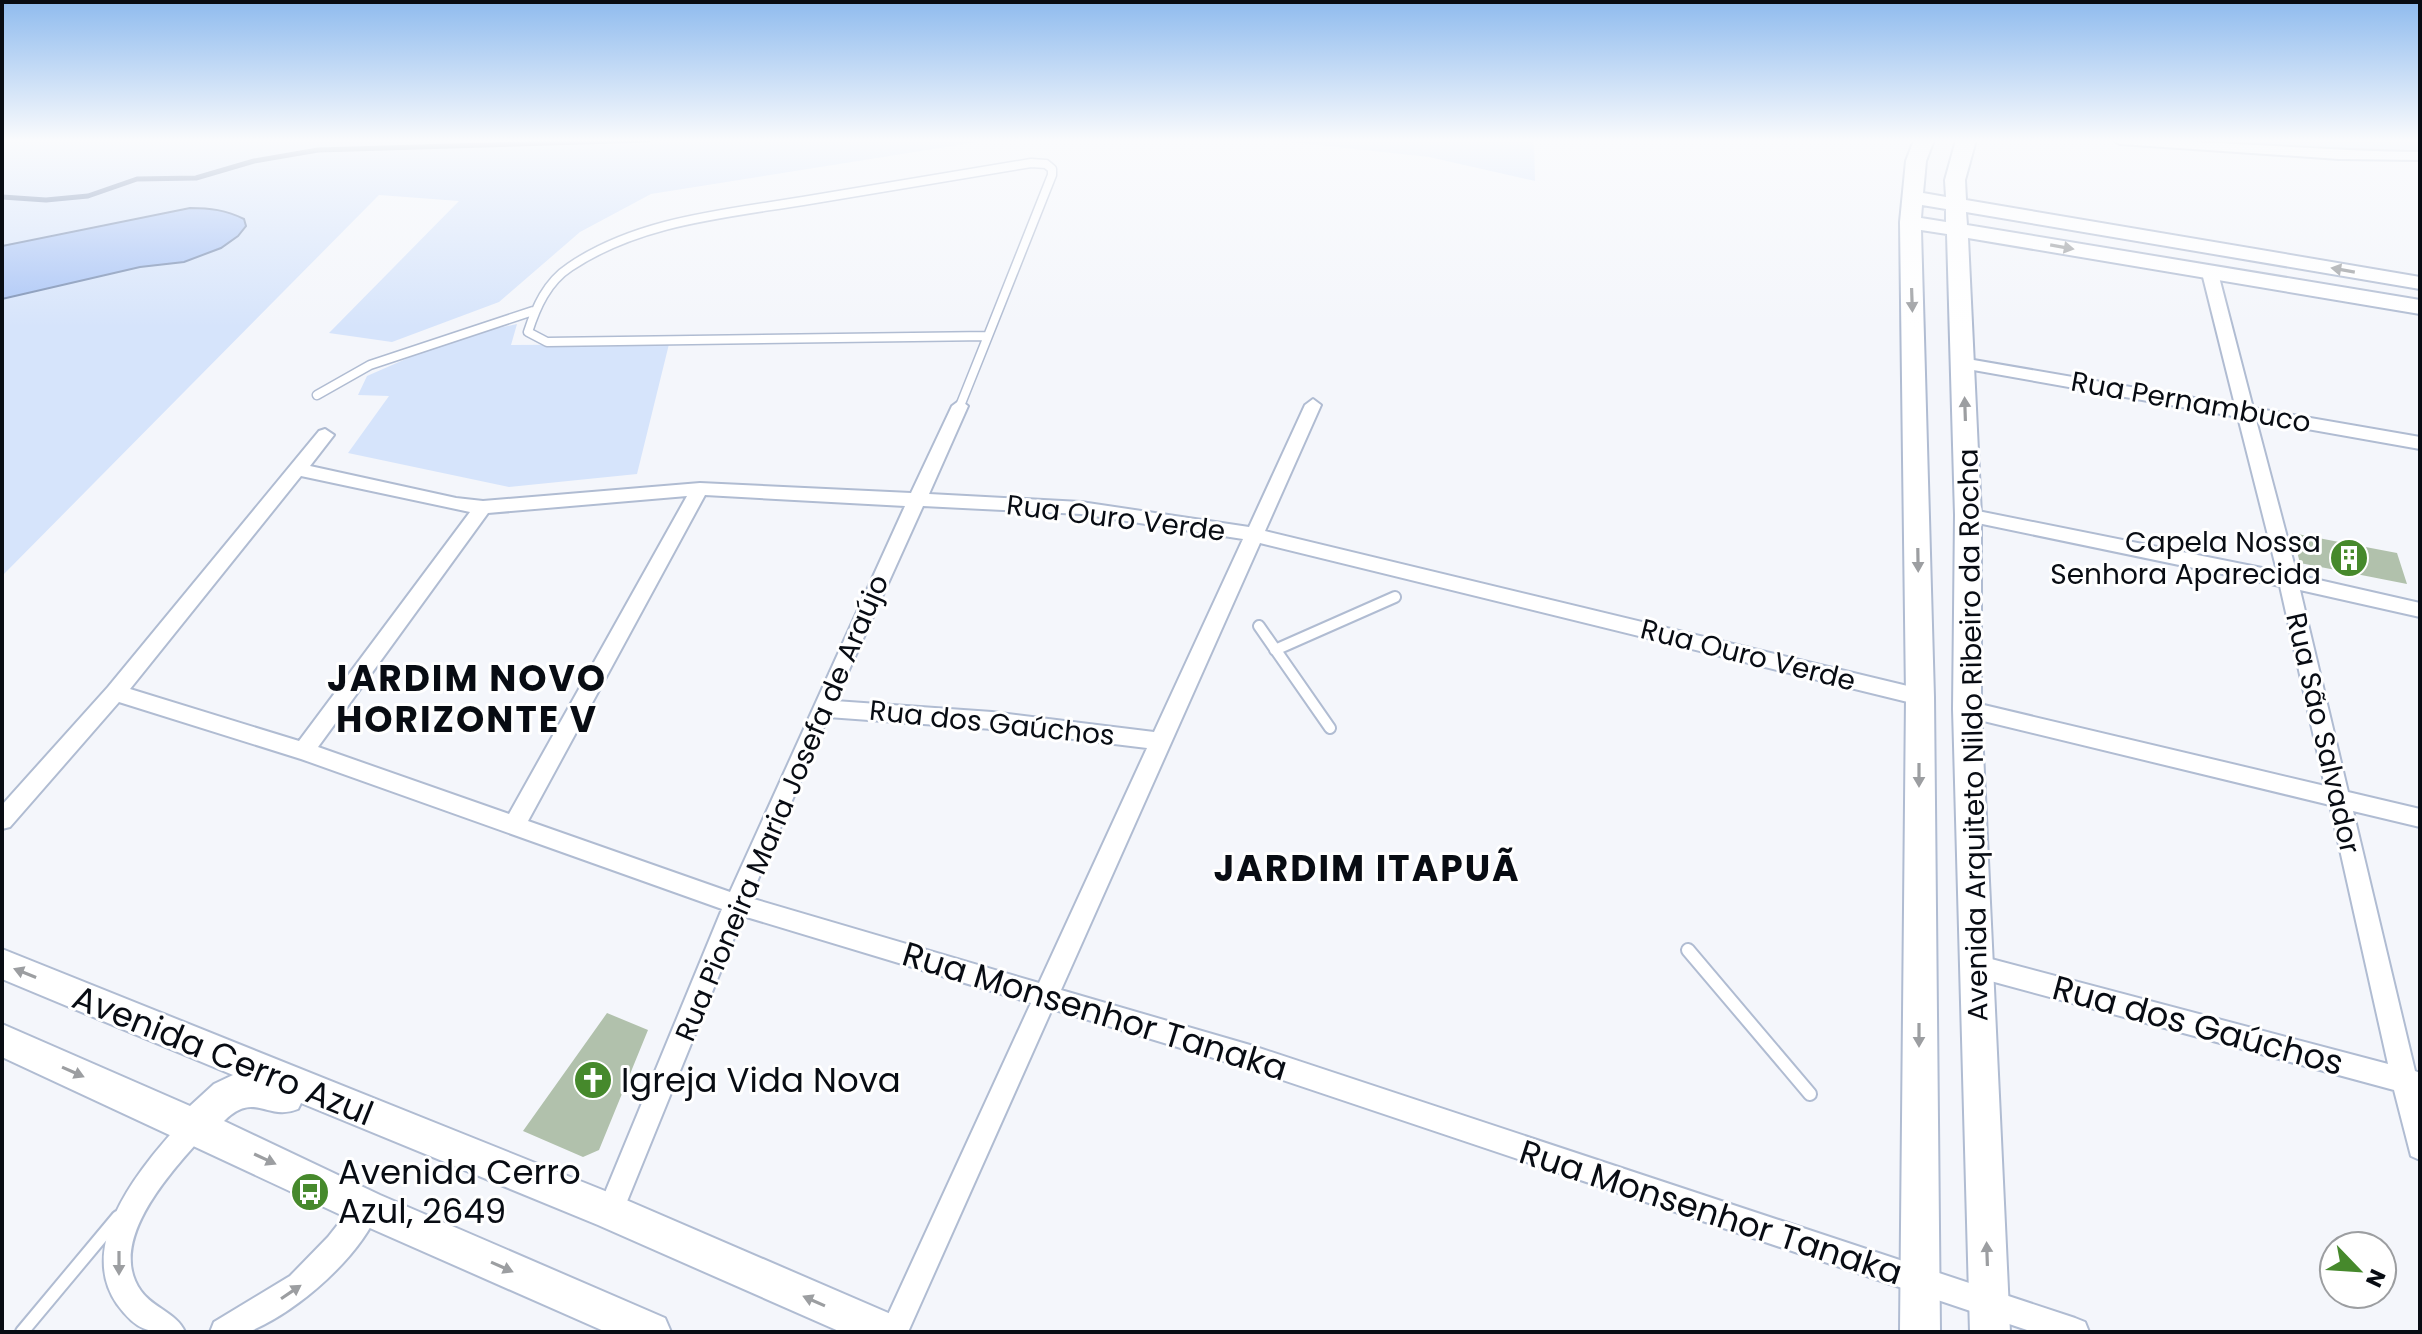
<svg xmlns="http://www.w3.org/2000/svg" width="2422" height="1334" font-family="Poppins,sans-serif">
  <rect width="100%" height="100%" fill="#f4f6fb"/>
  <!-- green -->
  <path fill="#d6e4fb" d="M2,140H990L651,194L580,232L499,302L392,342L329,333L459,201L379,195L2,576Z
    M1272,140H1534L1535,181L1429,157Z
    M2165,140H2420V152L2262,148Z
    M517,324L511,345L669,344L637,474L509,487L348,453L389,396L358,395L367,376L456,337Z"/>
  <!-- water -->
  <path fill="#aac5f6" stroke="#798eb2" stroke-width="2" d="M190,208C210,208 226,210 244,219L246,226L238,236L221,248L184,262L140,267L2,299V246Z"/>
  <g fill="none" stroke-linecap="round" stroke-linejoin="round">
    <!-- stream -->
    <path stroke="#798eb2" stroke-width="5" d="M2,197L46,200L88,196L137,179L196,178L254,161L318,150L649,140"/>
  </g>
  <!-- building -->
  <path fill="#b1c1ac" d="M2292,533L2397,553L2407,584L2300,563Z
    M607,1013L648,1030L599,1150L583,1157L523,1131Z"/>
  <g fill="none" stroke-linecap="round" stroke-linejoin="round">
    <defs>
      <path id="lane-far2" d="M1031,163L1046,164L1052,169V175L988,336L547,342L528,332C536,307 547,282 570,267C638,221 724,214 803,201C879,188 955,176 1031,163Z
        M317,395L370,365L533,311
        M960,406L988,336"/>
      <path id="lane-far1" d="M1259,626L1330,728
        M1275,650L1395,597"/>
      <path id="lane" d="M1688,950L1810,1094
        M22,1332L118,1217"/>
      <path id="street" d="M2113,140C2216,140 2318,151 2420,152V160L2339,159L2120,144Z
        M2210,268L2218,273L2253,408L2420,437V449L2256,420L2297,575L2420,603V617L2300,590L2348,792L2420,809V827L2353,811L2415,1071L2420,1073V1160L2411,1156L2394,1090L1976,977L1968,974L1964,966L1968,958L1976,955L2388,1064L2330,805L1967,717L1960,715L1957,709L1960,703L1967,701L2325,786L2280,586L1968,521L1959,515L1968,509L2277,571L2238,417L1962,368L1954,363L1962,358L2235,405L2202,273Z
        M1313,399L1321,405L1265,531L1920,689L1927,691L1930,697L1927,703L1920,705L1260,543L1061,990L1250,1045L2075,1318L2085,1322L2089,1332H2033L1250,1069L1052,1009L908,1332H880L1031,1003L743,916L619,1221L610,1225L601,1221L597,1212L722,909L301,759L119,702L10,827L2,829V805L108,687L319,431L325,429L334,435L310,466L456,498L483,501L700,483L911,493L952,406L960,400L968,406L929,494L1081,502L1249,527L1305,405ZM301,476L470,512L299,741L130,689ZM705,495L905,506L730,892L528,821ZM687,496L509,814L318,747L488,513ZM923,506L1081,514L1243,539L1154,732L992,712L835,701ZM828,717L992,729L1147,748L1039,983L750,898Z
        M195,1113L204,1117L208,1126L204,1135C173,1170 105,1241 141,1291C153,1308 177,1313 185,1332C150,1332 139,1334 117,1304C74,1242 146,1161 186,1117Z
        M367,1195L376,1199L380,1208C360,1257 300,1309 253,1330C242,1334 223,1332 210,1332L214,1322L290,1276L328,1237L358,1199Z"/>
      <path id="secondary" d="M1914,140H1934L1926,161L1923,193L1946,197L1945,180L1956,140H1976L1965,180L1966,200L2420,277V289L1966,212L1967,225L2420,300V314L1968,238L1981,515V709L2010,1332H1970L1953,709L1955,515L1947,234L1921,230L1934,697L1940,1332H1900L1906,697L1900,222L1906,161ZM1922,205L1946,209V222L1921,218Z
        M2,949L610,1193L900,1318L906,1332H841L598,1225L301,1103L298,1109C267,1122 255,1090 224,1121L380,1195L665,1318L671,1332H606L354,1221L2,1057V1024L190,1106L214,1084L233,1075L2,979Z"/>
    </defs>
    <!-- lane-far2 casing -->
    <use href="#lane-far2" stroke="#b0bcd2" stroke-width="11"/>
    <!-- lane-far1 casing -->
    <use href="#lane-far1" stroke="#b0bcd2" stroke-width="14"/>
    <!-- lane casing -->
    <use href="#lane" stroke="#b0bcd2" stroke-width="16"/>
    <!-- street casing -->
    <use href="#street" stroke="#b0bcd2" stroke-width="4"/>
    <!-- secondary casing -->
    <use href="#secondary" stroke="#b0bcd2" stroke-width="4"/>
    <!-- lane-far2 -->
    <use href="#lane-far2" stroke="#fff" stroke-width="8"/>
    <!-- lane-far1 -->
    <use href="#lane-far1" stroke="#fff" stroke-width="10"/>
    <!-- lane -->
    <use href="#lane" stroke="#fff" stroke-width="12"/>
    <!-- street -->
    <use href="#street" fill="#fff" fill-rule="evenodd"/>
    <!-- secondary -->
    <use href="#secondary" fill="#fff" fill-rule="evenodd"/>
  </g>
  <!-- one-way arrows -->
  <defs><path id="oneway-solid" d="M-6-.8H1V-3.2L6.5 0L1 3.2V.8H-6Z" transform="scale(2)"/></defs>
  <g fill="#9c9ea1">
    <use href="#oneway-solid" transform="translate(2062 247) rotate(10)"/>
    <use href="#oneway-solid" transform="translate(2343 270) rotate(-170)"/>
    <use href="#oneway-solid" transform="translate(1912 300) rotate(88)"/>
    <use href="#oneway-solid" transform="translate(1965 409) rotate(-92)"/>
    <use href="#oneway-solid" transform="translate(1918 560) rotate(89)"/>
    <use href="#oneway-solid" transform="translate(1919 775) rotate(90)"/>
    <use href="#oneway-solid" transform="translate(25 973) rotate(-158)"/>
    <use href="#oneway-solid" transform="translate(1919 1035) rotate(90)"/>
    <use href="#oneway-solid" transform="translate(73 1072) rotate(24)"/>
    <use href="#oneway-solid" transform="translate(265 1159) rotate(25)"/>
    <use href="#oneway-solid" transform="translate(1987 1254) rotate(-92)"/>
    <use href="#oneway-solid" transform="translate(119 1263) rotate(90)"/>
    <use href="#oneway-solid" transform="translate(502 1267) rotate(24)"/>
    <use href="#oneway-solid" transform="translate(291 1292) rotate(-34)"/>
    <use href="#oneway-solid" transform="translate(814 1301) rotate(-156)"/>
  </g>
  <!-- sky -->
  <linearGradient id="sky" x2="0" y2="1"><stop stop-color="#8fbbee"/><stop offset="0.43" stop-color="#fafbfd"/><stop offset="1" stop-color="#fafbfd" stop-opacity="0"/></linearGradient>
  <rect width="2422" height="327" fill="url(#sky)"/>
  <!-- icons -->
  <defs>
    <symbol id="building-disc" viewBox="-11 -11 22 22"><circle r="9.5" fill="#46892c" stroke="#fff"/><path d="M-4-6H4V6H1V3H-1V6H-4ZM-2.5-4.3h1.7v1.8h-1.7ZM.8-4.3h1.7v1.8H.8ZM-2.5-1h1.7V.8h-1.7ZM.8-1h1.7V.8H.8Z" fill="#fff"/></symbol>
    <symbol id="church-disc" viewBox="-11 -11 22 22"><circle r="9.5" fill="#46892c" stroke="#fff"/><path d="M-1.2-6h2.4v3.5h3.3v2.4h-3.3V6h-2.4V-.1h-3.3v-2.4h3.3Z" fill="#fff"/></symbol>
    <symbol id="bus-disc" viewBox="-11 -11 22 22"><circle r="9.5" fill="#46892c" stroke="#fff"/><path d="M-5-6H5V4H4V6H2V4H-2V6H-4V4H-5ZM-3.5-4V0h7V-4ZM-3.5 1.2v1.5H-2V1.2ZM2 1.2v1.5H3.5V1.2Z" fill="#fff"/></symbol>
  </defs>
  <g fill-rule="evenodd">
    <use href="#building-disc" x="2327" y="536" width="44" height="44"/>
    <use href="#church-disc" x="571" y="1058" width="44" height="44"/>
    <use href="#bus-disc" x="288" y="1170" width="44" height="44"/>
  </g>
  <g text-anchor="middle" dominant-baseline="central" stroke-width="6" stroke-linejoin="round" paint-order="stroke">
    <!-- street labels -->
    <g font-size="28" fill="#080c13" stroke="#fff">
      <text transform="translate(2191 402) rotate(10)">Rua Pernambuco</text>
      <text transform="translate(1116 518) rotate(7)">Rua Ouro Verde</text>
      <text transform="translate(1748 655) rotate(14)">Rua Ouro Verde</text>
      <text transform="translate(992 723) rotate(6)">Rua dos Gaúchos</text>
      <text transform="translate(2323 733) rotate(77)">Rua São Salvador</text>
      <text transform="translate(1973 735) rotate(-91)">Avenida Arquiteto Nildo Ribeiro da Rocha</text>
      <text transform="translate(782 808) rotate(-67)">Rua Pioneira Maria Josefa de Araújo</text>
    </g>
    <!-- poi labels -->
    <g font-size="28" fill="#080c13" stroke="#fff" text-anchor="end">
      <text x="2321" y="542">Capela Nossa<tspan x="2321" dy="32">Senhora Aparecida</tspan></text>
    </g>
    <!-- near-street labels -->
    <g font-size="34" fill="#080c13" stroke="#fff">
      <text transform="translate(1095 1011) rotate(17)">Rua Monsenhor Tanaka</text>
      <text transform="translate(2198 1025) rotate(15)">Rua dos Gaúchos</text>
      <text transform="translate(223 1055) rotate(22)">Avenida Cerro Azul</text>
      <text transform="translate(1711 1212) rotate(18)">Rua Monsenhor Tanaka</text>
    </g>
    <!-- near-poi labels -->
    <g font-size="34" fill="#080c13" stroke="#fff" text-anchor="start">
      <text x="621" y="1080">Igreja Vida Nova</text>
      <text x="338" y="1172">Avenida Cerro<tspan x="338" dy="39">Azul, 2649</tspan></text>
    </g>
    <!-- district labels -->
    <g font-size="36" font-weight="bold" letter-spacing="2" fill="#080c13" stroke="#fff">
      <text x="467" y="678">JARDIM NOVO<tspan x="467" dy="41">HORIZONTE V</tspan></text>
      <text x="1367" y="868">JARDIM ITAPUÃ</text>
    </g>
  </g>
  <!-- border -->
  <rect width="2422" height="1334" fill="none" stroke="#080c13" stroke-width="8"/>
  <!-- north arrow -->
  <g transform="translate(2358 1270) rotate(115)"><circle r="38" fill="#ffffff" stroke="#9c9ea1" stroke-width="2"/>
  <path d="M0-6L14 30L0 20L-14 30Z" fill="#46892c"/>
  <text y="-12" font-size="22" font-weight="bold" text-anchor="middle" fill="#080c13">N</text>
  </g>
</svg>
